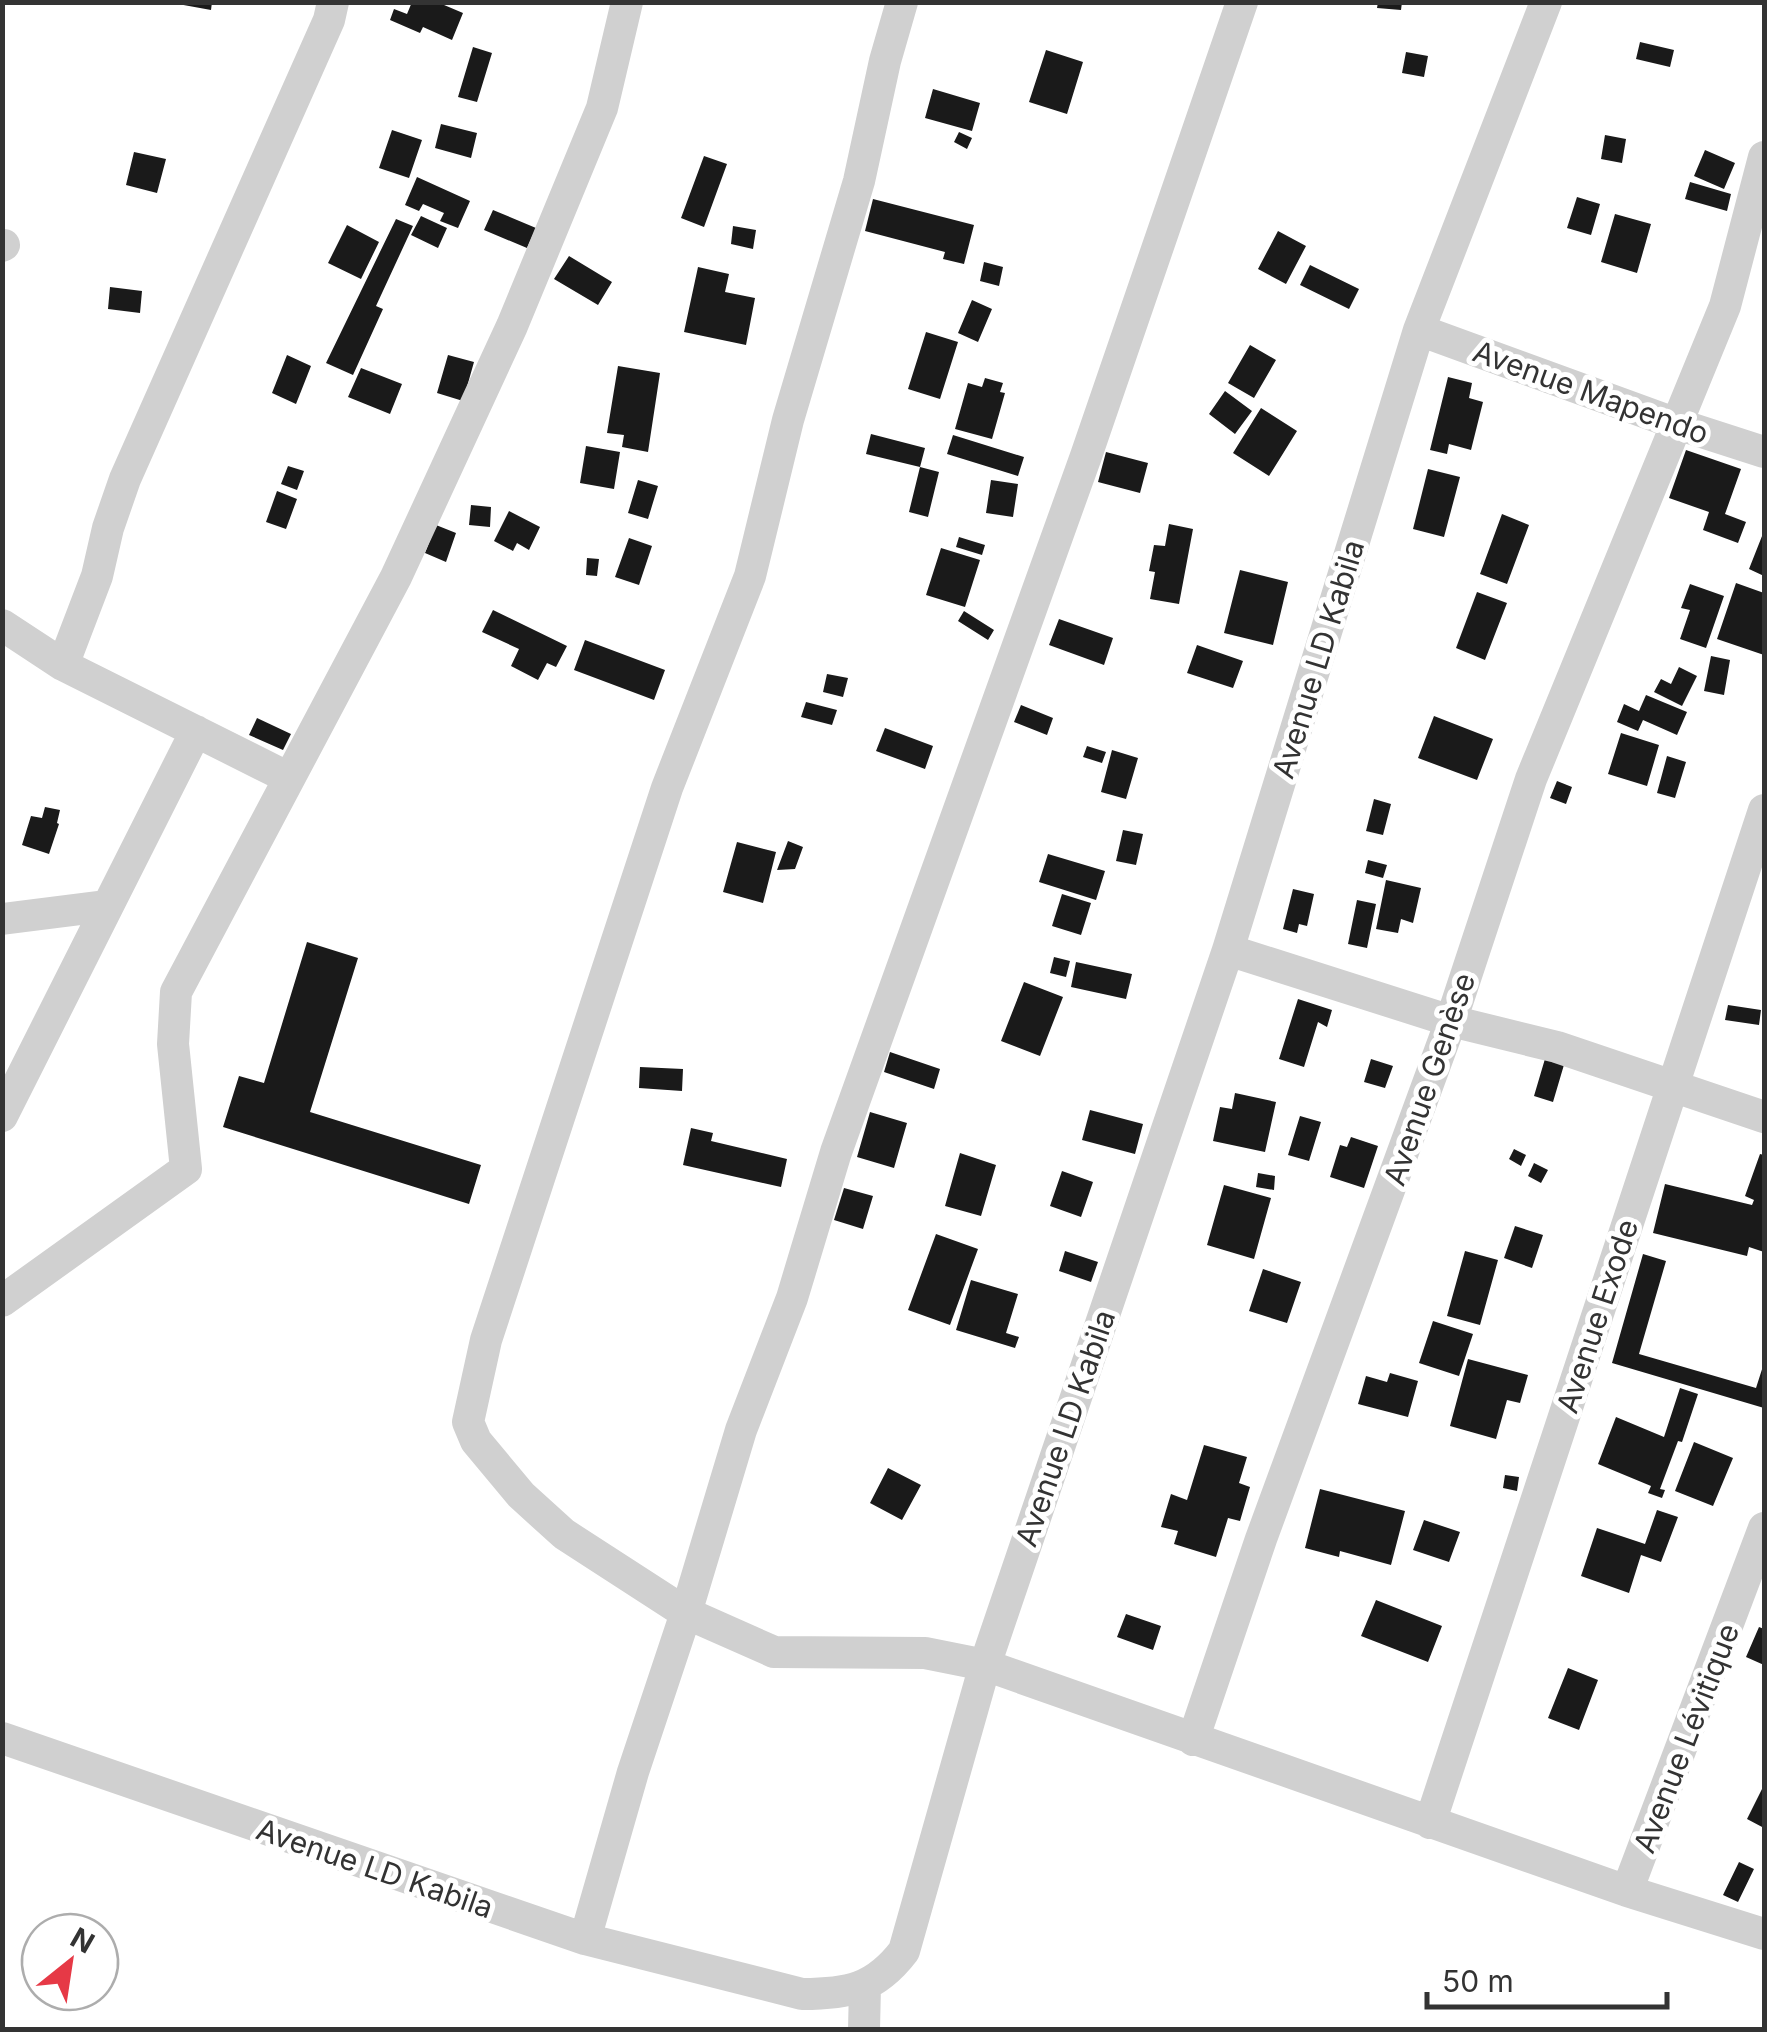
<svg xmlns="http://www.w3.org/2000/svg" width="1767" height="2032" font-family="Inter,sans-serif">
  <rect width="100%" height="100%" fill="#fff"/>
  <!-- building -->
  <path fill="#1a1a1a" d="M167,2H212L211,10Z
    M412,2H437L463,13L452,40L423,27L420,33L390,20L394,9L407,14Z
    M1378,2H1402L1401,10L1377,8Z
    M1640,42L1674,50L1670,67L1636,59Z
    M473,47L492,53L477,102L458,97Z
    M1046,50L1083,62L1067,114L1029,102Z
    M1406,52L1428,56L1424,77L1402,73Z
    M933,89L980,103L972,131L925,118Z
    M441,124L477,133L471,158L435,148Z
    M392,130L422,140L409,178L379,168Z
    M959,132L972,138L967,149L954,142Z
    M1605,135L1626,139L1622,163L1601,159Z
    M1705,150L1735,163L1724,189L1694,176Z
    M134,152L166,159L157,193L126,185Z
    M704,156L727,164L704,227L681,218Z
    M417,177L470,201L458,228L440,221L444,213L423,204L419,211L405,205Z
    M1690,182L1731,194L1727,211L1685,199Z
    M1577,197L1600,204L1591,235L1567,228Z
    M873,199L974,225L964,264L943,259L945,252L865,231Z
    M493,210L536,228L527,248L484,230Z
    M1615,214L1651,224L1637,273L1601,262Z
    M421,216L447,228L438,248L411,235Z
    M396,219L413,226L376,306L383,309L353,375L326,363Z
    M347,225L379,242L361,279L328,263Z
    M733,226L756,230L753,249L731,244Z
    M1278,231L1306,246L1286,284L1258,269Z
    M569,256L612,282L598,305L554,279Z
    M984,262L1003,267L999,286L980,281Z
    M1310,265L1359,289L1349,309L1300,285Z
    M698,267L729,274L725,292L755,298L746,345L684,332Z
    M110,287L142,291L140,313L108,309Z
    M972,300L992,309L978,342L958,333Z
    M926,332L958,342L940,399L908,389Z
    M1250,345L1276,360L1254,398L1228,383Z
    M287,355L311,366L296,404L272,393Z
    M448,355L474,362L463,401L437,393Z
    M618,366L660,373L648,452L622,447L624,435L607,433Z
    M361,368L402,384L390,414L348,397Z
    M1448,377L1472,383L1469,398L1483,402L1471,450L1449,444L1447,454L1430,450Z
    M985,378L1003,383L1000,392L1005,393L992,439L955,429L968,383L982,387Z
    M1225,391L1252,411L1235,434L1209,414Z
    M1261,408L1297,431L1269,476L1233,453Z
    M871,434L925,448L920,467L866,454Z
    M953,435L1024,457L1018,476L947,454Z
    M586,446L620,452L614,489L580,483Z
    M1686,450L1741,469L1725,514L1746,522L1738,543L1703,530L1709,512L1669,498Z
    M1106,452L1148,463L1140,493L1098,482Z
    M288,466L304,471L297,490L281,484Z
    M920,467L939,472L928,517L909,512Z
    M1428,469L1460,477L1444,537L1413,529Z
    M638,480L658,486L648,519L628,513Z
    M991,480L1018,484L1013,517L986,513Z
    M277,491L297,499L286,529L266,522Z
    M471,505L491,507L490,527L469,525Z
    M509,511L540,527L529,550L517,543L513,551L494,541Z
    M1502,514L1529,525L1507,584L1480,574Z
    M1169,524L1193,529L1179,604L1150,599L1155,572L1149,571L1154,545L1165,546Z
    M436,525L456,533L446,562L425,553Z
    M1764,531V576L1749,569Z
    M959,537L985,545L982,555L956,547Z
    M629,538L652,546L639,585L615,577Z
    M941,548L980,560L965,607L926,595Z
    M587,558L599,559L597,576L586,575Z
    M1240,570L1288,582L1273,645L1224,633Z
    M1736,583L1764,593V655L1717,639Z
    M1690,584L1724,596L1706,648L1680,639L1690,610L1681,608Z
    M1477,592L1507,603L1485,660L1456,648Z
    M493,610L567,646L556,667L547,663L538,680L511,666L519,649L482,632Z
    M964,611L994,630L988,640L958,621Z
    M1059,619L1113,638L1104,665L1049,645Z
    M585,640L665,670L654,700L574,670Z
    M1197,645L1243,661L1233,688L1187,673Z
    M1711,656L1730,660L1724,695L1704,691Z
    M1679,667L1697,676L1682,706L1654,692L1661,679L1671,684Z
    M827,674L848,678L843,697L823,692Z
    M1646,695L1687,712L1677,735L1643,720L1638,731L1617,722L1624,704L1639,711Z
    M806,702L837,710L832,725L801,717Z
    M1021,705L1053,718L1047,735L1014,722Z
    M1434,716L1493,739L1477,780L1418,758Z
    M257,718L291,734L283,750L249,735Z
    M885,728L933,746L925,769L876,751Z
    M1621,733L1659,745L1647,786L1608,774Z
    M1087,746L1106,752L1102,763L1083,757Z
    M1112,750L1138,758L1126,799L1101,792Z
    M1667,756L1686,762L1675,798L1657,793Z
    M1557,781L1572,787L1566,804L1550,798Z
    M1374,799L1391,804L1383,835L1366,831Z
    M45,807L60,810L57,823L59,824L49,854L22,845L31,816L42,818Z
    M1123,830L1143,834L1136,865L1116,861Z
    M788,841L803,847L795,869L777,870Z
    M737,842L776,852L763,903L723,892Z
    M1048,854L1105,871L1096,900L1039,882Z
    M1368,860L1387,865L1383,878L1365,873Z
    M1386,880L1421,888L1413,923L1401,919L1398,933L1376,929Z
    M1293,889L1314,894L1307,926L1299,924L1297,933L1283,929Z
    M1062,894L1091,903L1081,935L1052,926Z
    M1357,900L1376,904L1367,948L1348,944Z
    M307,942L358,958L310,1112L481,1165L469,1204L223,1127L239,1076L264,1083Z
    M1054,957L1070,961L1066,977L1050,973Z
    M1076,962L1132,974L1126,999L1071,987Z
    M1024,982L1063,997L1040,1056L1001,1041Z
    M1298,999L1332,1010L1327,1027L1318,1022L1304,1067L1279,1059Z
    M1728,1005L1761,1010L1759,1025L1725,1020Z
    M890,1052L940,1069L934,1089L884,1072Z
    M1547,1052L1566,1058L1553,1102L1534,1096Z
    M1371,1059L1393,1066L1385,1088L1364,1082Z
    M640,1067L683,1069L682,1091L639,1088Z
    M1235,1093L1276,1102L1265,1152L1213,1141L1220,1107L1232,1109Z
    M1090,1110L1143,1124L1135,1154L1082,1140Z
    M870,1112L907,1123L894,1168L857,1157Z
    M1300,1116L1321,1122L1309,1161L1288,1155Z
    M691,1128L713,1133L711,1141L787,1159L781,1187L683,1165Z
    M1351,1137L1378,1146L1364,1188L1330,1177L1340,1145L1347,1147Z
    M1514,1149L1526,1155L1521,1166L1509,1159Z
    M960,1153L996,1165L981,1216L945,1206Z
    M1760,1154L1764,1155V1252L1749,1247L1747,1256L1653,1233L1665,1184L1752,1205L1754,1200L1745,1196Z
    M1534,1163L1548,1170L1541,1183L1528,1176Z
    M1062,1171L1093,1182L1081,1217L1050,1206Z
    M1258,1173L1275,1176L1274,1190L1256,1187Z
    M1224,1185L1271,1198L1254,1259L1207,1245Z
    M844,1188L873,1196L863,1229L834,1220Z
    M1515,1226L1543,1235L1532,1268L1504,1258Z
    M936,1234L978,1249L950,1325L908,1310Z
    M1065,1251L1098,1262L1091,1282L1059,1271Z
    M1465,1251L1498,1260L1480,1325L1447,1316Z
    M1643,1254L1666,1261L1639,1354L1756,1388L1764,1363V1408L1612,1363Z
    M1263,1269L1301,1282L1287,1323L1249,1311Z
    M971,1280L1018,1294L1006,1333L1019,1337L1015,1348L956,1330Z
    M1433,1321L1473,1334L1459,1376L1419,1363Z
    M1468,1359L1528,1375L1520,1403L1507,1400L1496,1439L1450,1426Z
    M1390,1373L1418,1381L1408,1417L1358,1404L1366,1376L1387,1382Z
    M1680,1388L1698,1394L1682,1442L1678,1441L1660,1489L1665,1490L1662,1498L1648,1493L1651,1486L1598,1464L1616,1417L1664,1437Z
    M1694,1442L1733,1458L1713,1506L1675,1491Z
    M1204,1445L1247,1457L1239,1483L1250,1487L1240,1521L1228,1518L1216,1557L1174,1544L1178,1531L1161,1527L1171,1494L1187,1500Z
    M888,1468L921,1485L902,1520L870,1503Z
    M1505,1475L1519,1477L1517,1491L1503,1488Z
    M1320,1489L1405,1511L1391,1565L1340,1551L1339,1557L1305,1548Z
    M1657,1510L1678,1517L1661,1562L1641,1555L1629,1593L1581,1576L1597,1528L1645,1544Z
    M1424,1520L1460,1532L1449,1562L1413,1550Z
    M1376,1600L1442,1626L1428,1662L1361,1636Z
    M1126,1614L1161,1626L1153,1650L1117,1637Z
    M1759,1627L1764,1629V1665L1746,1657Z
    M1568,1668L1598,1680L1579,1730L1548,1718Z
    M1764,1785V1828L1747,1819Z
    M1739,1862L1754,1869L1738,1902L1723,1895Z"/>
  <g fill="none" stroke-linecap="round" stroke-linejoin="round">
    <!-- street -->
    <path stroke="#d0d0d0" stroke-width="32" d="M902,2L885,61L859,181L788,420L750,576L667,788L486,1340L468,1422L476,1441L521,1495L564,1534L686,1613L774,1652L925,1653L985,1665L1627,1891L1764,1934
      M2,246L4,245
      M1419,330L1677,424L1764,452
      M2,625L63,665L289,778
      M63,665L97,576L108,528L125,479L329,20L333,2
      M2,919L105,906
      M1228,950L1451,1021L1557,1047L1764,1117
      M2,1116L196,731
      M2,1301L186,1169L173,1044L176,992L396,577L512,326L602,108L627,2
      M2,1738L585,1939L802,1994C848,1994 875,1989 904,1951L985,1665L1228,950L1419,330L1546,2
      M1193,1740L1261,1539L1451,1021L1531,779L1725,306L1764,157
      M1430,1823L1764,810
      M1627,1891L1764,1528
      M585,1939L633,1772L686,1613L741,1430L792,1298L836,1152L1086,456L1242,2
      M864,2030L865,1986"/>
  </g>
  <g text-anchor="middle" dominant-baseline="central" stroke-width="10" stroke-linejoin="round" paint-order="stroke">
    <!-- street labels -->
    <g font-size="30" fill="#333" stroke="#fff">
      <text transform="translate(1591 392) rotate(20)">Avenue Mapendo</text>
      <text transform="translate(1318 659) rotate(-73)">Avenue LD Kabila</text>
      <text transform="translate(1429 1079) rotate(-71)">Avenue Genèse</text>
      <text transform="translate(1597 1316) rotate(-72)">Avenue Exode</text>
      <text transform="translate(1065 1428) rotate(-71)">Avenue LD Kabila</text>
      <text transform="translate(1686 1738) rotate(-69)">Avenue Lévitique</text>
      <text transform="translate(375 1868) rotate(19)">Avenue LD Kabila</text>
    </g>
  </g>
  <!-- border -->
  <rect width="1767" height="2032" fill="none" stroke="#333333" stroke-width="10"/>
  <!-- north arrow -->
  <g transform="translate(70 1962) rotate(30)"><circle r="48" fill="#ffffff" stroke="#adadad" stroke-width="2.5"/>
  <path d="M0-8L18 38L0 25L-18 38Z" fill="#e63946"/>
  <text y="-15" font-size="28" font-weight="bold" text-anchor="middle" fill="#333333">N</text>
  </g>
  <!-- scale -->
  <path d="M1427 1992v15h240v-15" fill="none" stroke="#333333" stroke-width="5"/>
  <text x="1442" y="1992" font-size="30" fill="#333333" stroke="#ffffff" stroke-width="8" paint-order="stroke">50 m</text>
</svg>
